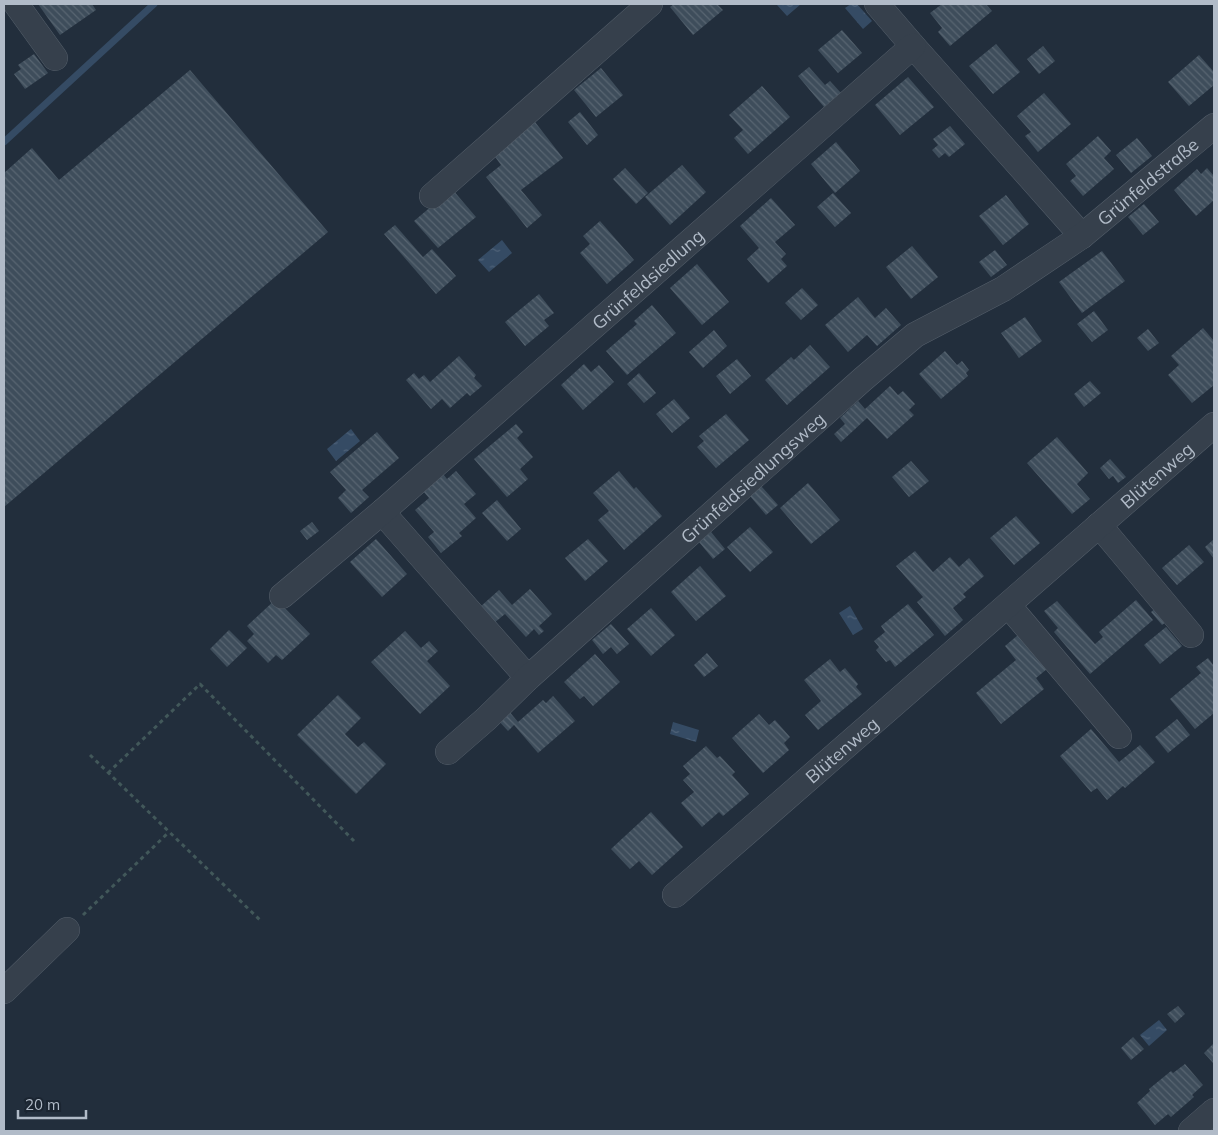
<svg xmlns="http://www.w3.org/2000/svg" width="1218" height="1135" font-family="Mulish,sans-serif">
  <defs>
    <pattern id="water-ripples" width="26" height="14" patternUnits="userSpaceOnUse" patternTransform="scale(1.25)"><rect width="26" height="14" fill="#354b64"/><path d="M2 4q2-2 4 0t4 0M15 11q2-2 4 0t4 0" fill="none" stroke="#506379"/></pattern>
    <pattern id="building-back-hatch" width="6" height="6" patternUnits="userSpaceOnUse" patternTransform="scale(1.25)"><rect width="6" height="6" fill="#3e4d5b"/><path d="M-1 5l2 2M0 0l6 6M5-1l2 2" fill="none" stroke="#586571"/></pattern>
  </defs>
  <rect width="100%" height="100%" fill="#222e3c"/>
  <!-- water -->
  <path fill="url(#water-ripples)" d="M779,4H801L787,16L777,5Z
    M851,4H857L872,21L863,29L845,8Z
    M502,240L512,253L489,272L478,260Z
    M351,429L360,441L336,461L327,449Z
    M850,606L863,629L853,635L839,613Z
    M673,722L699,730L696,742L670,734Z
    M1159,1020L1167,1030L1149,1046L1140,1035Z"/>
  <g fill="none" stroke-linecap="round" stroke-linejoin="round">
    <!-- stream -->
    <path stroke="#354b64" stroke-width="7" d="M4,142L154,4"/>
  </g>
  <!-- building -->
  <path fill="url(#building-back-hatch)" d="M38,4H92L96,10L60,35Z
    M674,4H717L723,10L693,35L670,7Z
    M942,4H986L992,11L950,46L938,32L942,28L930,13Z
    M842,30L862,53L838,73L818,50Z
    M996,44L1020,72L993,94L969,66Z
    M1043,46L1055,61L1039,74L1027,59Z
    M34,54L48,73L25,89L14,74L21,69L18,65Z
    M1199,55L1214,72V85L1189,106L1168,82Z
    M809,67L825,85L830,81L841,93L824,107L798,76Z
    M601,68L623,95L596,117L574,90Z
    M190,70L328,232L4,507V173L32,148L59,180Z
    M908,77L934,107L900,135L875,105Z
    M762,86L790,117L748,154L734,138L743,130L729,115Z
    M1044,93L1071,124L1038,152L1025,136L1031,132L1017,116Z
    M580,112L598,135L587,145L568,122Z
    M535,122L563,158L521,190L542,215L527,228L486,177L501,165L493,154Z
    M950,126L965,144L949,157L945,153L939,158L932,150L938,145L933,139Z
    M1098,136L1111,151L1104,158L1114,169L1083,196L1070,181L1076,176L1066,164Z
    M1137,138L1152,156L1131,173L1116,155Z
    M836,142L860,171L835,193L811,164Z
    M682,165L706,192L670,225L645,197Z
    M625,168L648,193L636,204L613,179Z
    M1207,168L1214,176V189L1213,190L1214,191V200L1196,216L1174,190L1197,169L1201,174Z
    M452,189L476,217L438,248L414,221Z
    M833,193L851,213L835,227L817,207Z
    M1006,195L1029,224L1003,245L979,216Z
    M771,198L795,225L775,242L786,254L781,259L787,266L768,283L747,259L759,248L740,226Z
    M1144,204L1159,222L1143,235L1128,217Z
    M600,221L634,260L607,284L580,253L590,244L583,236Z
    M395,225L423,257L432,249L456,276L436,294L384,234Z
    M912,246L938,277L911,299L886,267Z
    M995,250L1007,265L991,277L979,262Z
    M1102,251L1125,281L1082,313L1059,282Z
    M697,264L729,302L702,325L670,288Z
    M802,288L818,305L801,320L785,303Z
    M539,294L554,313L544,320L549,326L525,346L505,322Z
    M858,297L875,318L886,308L901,325L877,346L867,335L848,352L825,325Z
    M652,305L676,333L627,375L606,351L637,324L634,321Z
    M1094,311L1108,330L1092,342L1077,324Z
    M1025,317L1042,341L1019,358L1001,333Z
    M1203,328L1214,341V385L1192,403L1168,375L1179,365L1171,356Z
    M1148,329L1159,343L1148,351L1137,338Z
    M714,330L727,346L703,368L689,352Z
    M810,345L830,367L787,405L765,380L791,357L794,360Z
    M945,351L957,365L962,361L969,370L966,373L968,376L941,399L919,374Z
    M459,356L476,375L474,378L482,386L470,396L467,393L450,408L442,399L431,409L406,380L414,373L419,379L424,375L430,382Z
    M737,359L751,376L730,394L716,376Z
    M584,364L591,372L599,365L614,382L583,410L561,385Z
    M639,373L656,393L644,403L627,384Z
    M1090,381L1101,393L1084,407L1074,394Z
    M890,386L898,395L903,391L915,404L909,410L914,415L887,439L867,418L841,442L834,434L845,424L840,418L858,401L865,409Z
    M674,399L690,418L672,433L656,414Z
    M726,414L749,440L716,468L697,447L704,441L699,436Z
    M516,424L523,432L517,438L533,457L520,469L528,479L507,497L474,459Z
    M377,432L399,458L362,490L369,497L351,513L338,498L346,490L330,472Z
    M1057,437L1088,473L1077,484L1090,499L1072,514L1027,463Z
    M1110,459L1126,477L1118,483L1113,476L1109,479L1100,468Z
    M911,461L929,481L909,497L892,477Z
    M456,471L476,494L464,504L476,518L459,533L462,536L441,553L428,537L434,532L415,510L429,498L423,491L443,474L447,479Z
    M619,471L634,489L636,487L662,516L624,550L598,520L609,511L593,493Z
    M808,483L840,520L811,544L780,508Z
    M761,486L778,505L766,515L750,496Z
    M497,500L521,529L507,541L482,513Z
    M1016,516L1040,543L1014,565L990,538Z
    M312,522L319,531L307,540L300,531Z
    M750,527L773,552L750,572L727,547Z
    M711,532L725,549L713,559L699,542Z
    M376,539L407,574L382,597L350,562Z
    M588,539L608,561L585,581L565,558Z
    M1214,539V559L1205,547Z
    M1189,545L1204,562L1177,585L1162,568Z
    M915,551L933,572L950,557L959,567L969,558L984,576L963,594L966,597L953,608L963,620L945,636L917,602L923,597L896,566Z
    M700,566L726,596L696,621L671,592Z
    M530,589L552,614L539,626L544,631L539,635L534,629L526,637L505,614L494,623L480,607L499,590L512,605Z
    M276,599L310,634L282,660L276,655L268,663L247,641L254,634L247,626Z
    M1136,600L1153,620L1090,674L1054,632L1058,628L1044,611L1057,601L1095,644L1103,637L1099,632Z
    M908,604L934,635L895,667L890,660L886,662L876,650L879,647L874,641L885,632L881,626Z
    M1160,605L1171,618L1162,625L1151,612Z
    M651,608L675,635L651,656L627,629Z
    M611,624L629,644L617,654L611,647L603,654L592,640Z
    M1166,627L1182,646L1160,664L1144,645Z
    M229,630L247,648L227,667L210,649Z
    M405,631L421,648L429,641L438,651L427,661L450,686L420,714L371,662Z
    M1018,635L1047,669L1036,678L1044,689L1001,724L976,693L1016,660L1005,646Z
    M707,653L718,666L704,677L694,665Z
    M595,654L620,682L593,706L584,696L580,699L564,682Z
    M1208,658L1214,666V713L1195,729L1170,699L1201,673L1196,667Z
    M830,659L840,672L845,668L858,684L856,687L862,694L818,730L805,715L821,701L804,680Z
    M338,695L361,718L345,734L358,747L364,742L386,764L356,794L297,735Z
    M553,696L575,721L538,753L514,725L508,731L497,719L508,710L518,722L543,700L546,703Z
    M759,714L769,725L775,720L790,737L784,743L789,750L763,773L732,738Z
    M1177,719L1190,735L1168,753L1155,737Z
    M1091,729L1119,762L1140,745L1155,762L1125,788L1123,786L1107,800L1097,788L1091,792L1060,756Z
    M706,746L717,758L720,756L735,772L732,775L749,794L723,816L719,812L702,827L681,803L694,792L683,780L690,774L683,766Z
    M651,812L683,847L652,875L639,861L630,869L611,849Z
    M1178,1006L1185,1014L1175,1023L1167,1014Z
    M1133,1037L1144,1049L1131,1060L1121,1048Z
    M1214,1043V1064L1204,1053Z
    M1185,1064L1203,1085L1192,1095L1194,1097L1171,1117L1168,1114L1155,1125L1137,1103L1150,1091L1149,1089L1171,1071L1173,1073Z"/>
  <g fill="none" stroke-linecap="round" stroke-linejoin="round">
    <defs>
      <g id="minor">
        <path d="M16,4L55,58"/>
        <path d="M877,4L913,46L1082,236"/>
        <path d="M432,196L650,4"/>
        <path d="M382,512L528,678"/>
        <path d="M1099,525L1191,635"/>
        <path id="s1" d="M282,596L382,512L913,46"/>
        <path d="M1008,605L1119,736"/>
        <path id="s2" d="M448,752L486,719L528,678L863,379L915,335L1003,289L1082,236L1214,126"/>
        <path id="s3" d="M675,895L1214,425"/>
        <path d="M4,991L67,930"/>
        <path d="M1191,1131L1214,1111"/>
      </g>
    </defs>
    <!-- minor casing -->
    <use href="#minor" stroke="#545e6a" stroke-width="26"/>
    <!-- path -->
    <path stroke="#42585a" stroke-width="3" stroke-dasharray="4 4" stroke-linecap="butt" d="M90,755L261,921
      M108,773L200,684L354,841
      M83,915L169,832"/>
    <!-- minor -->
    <use href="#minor" stroke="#36404c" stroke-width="25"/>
  </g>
  <g text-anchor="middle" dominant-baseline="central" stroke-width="5" stroke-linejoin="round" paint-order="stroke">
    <!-- street labels -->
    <g font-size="18" fill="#b1bbc8" stroke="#1b2531">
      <text stroke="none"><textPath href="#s2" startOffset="906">Grünfeldstraße</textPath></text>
      <text stroke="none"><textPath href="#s1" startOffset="484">Grünfeldsiedlung</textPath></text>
      <text stroke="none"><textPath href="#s3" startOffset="639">Blütenweg</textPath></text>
      <text stroke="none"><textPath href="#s2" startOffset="410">Grünfeldsiedlungsweg</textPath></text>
      <text stroke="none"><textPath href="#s3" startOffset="221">Blütenweg</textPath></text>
    </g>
  </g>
  <!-- border -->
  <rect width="1218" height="1135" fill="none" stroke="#b1bbc8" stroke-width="10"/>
  <!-- scale -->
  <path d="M18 1110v8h68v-8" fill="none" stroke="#b1bbc8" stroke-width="2.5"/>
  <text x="25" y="1110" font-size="15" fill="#b1bbc8" stroke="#1b2531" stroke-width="4" paint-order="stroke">20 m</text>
</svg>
